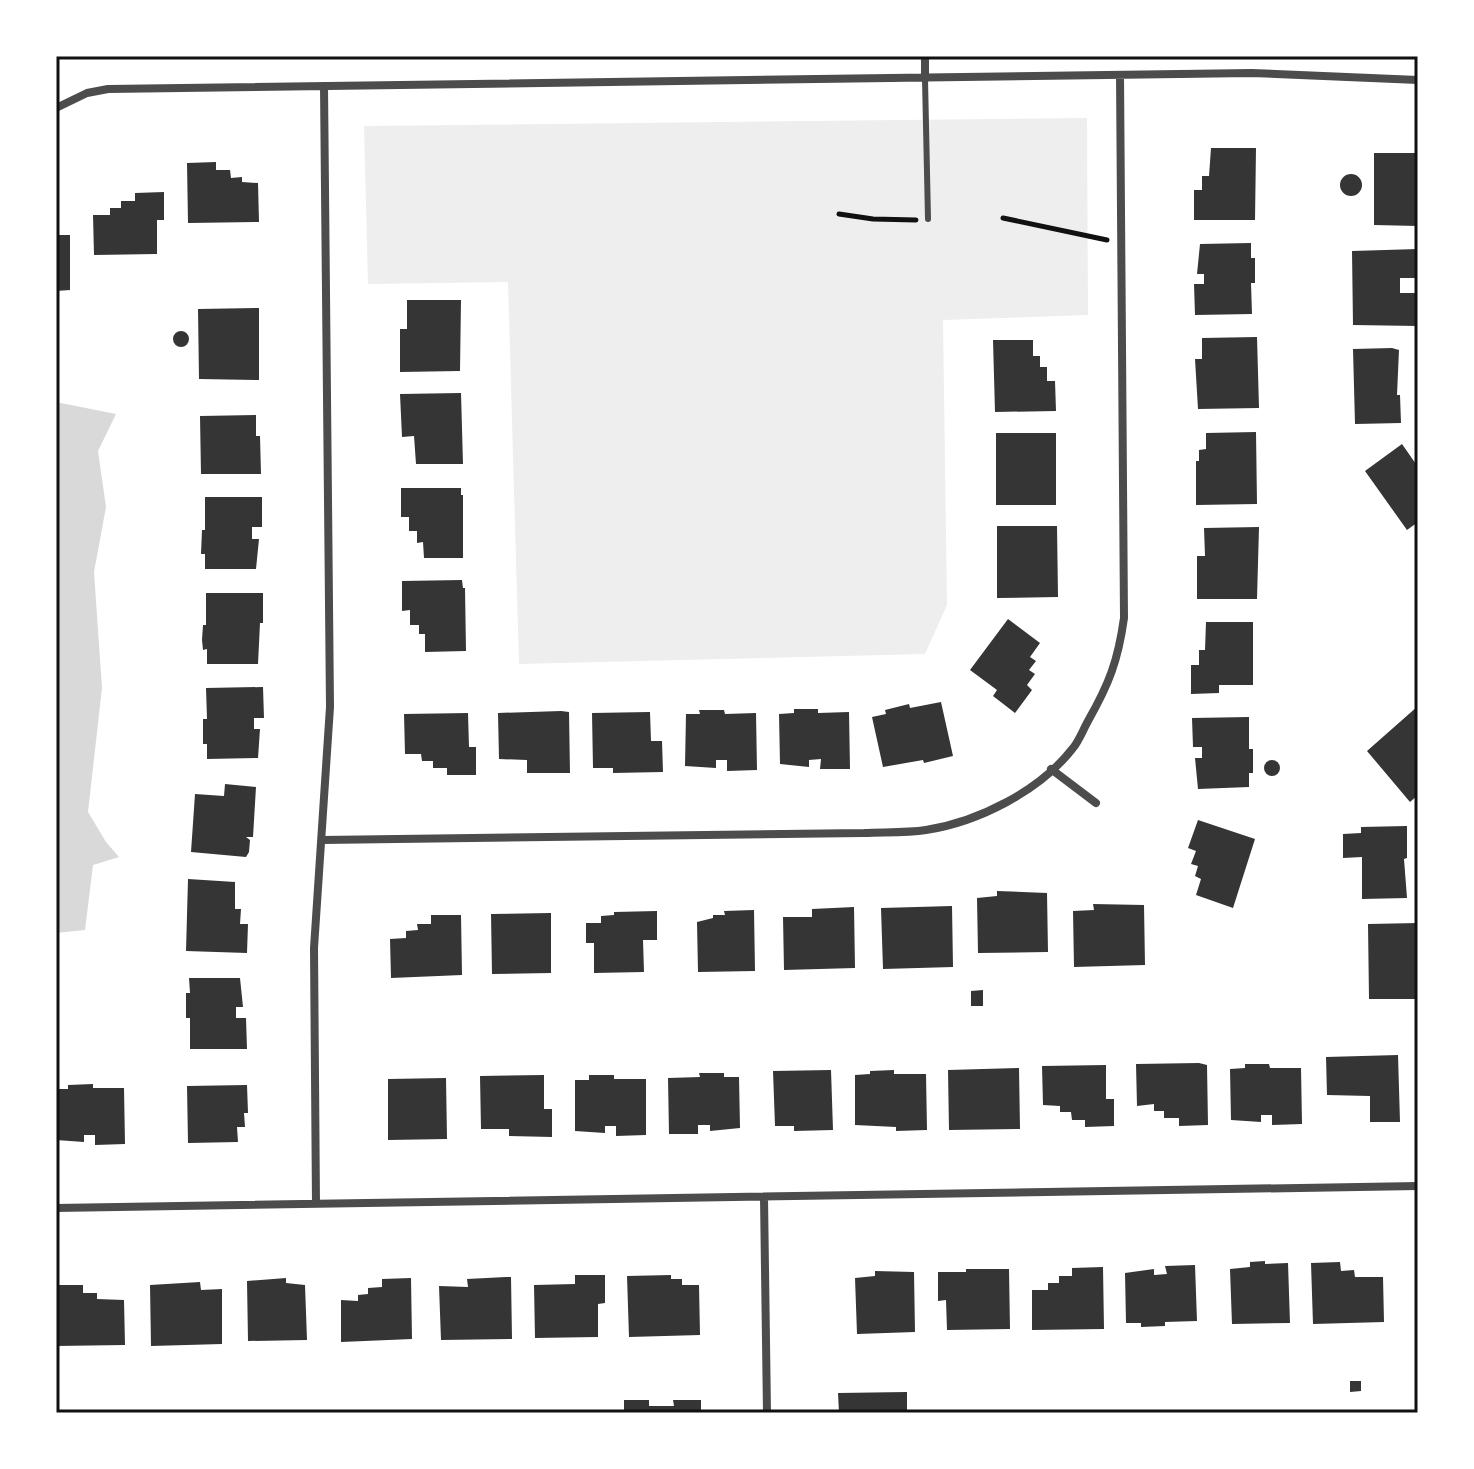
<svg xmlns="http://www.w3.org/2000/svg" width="1474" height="1469" font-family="Georgia,serif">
  <rect width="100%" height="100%" fill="#fff"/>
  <!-- green -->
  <path fill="#eee" d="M1087,118L1088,315L943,320L947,605L925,654L519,664L508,282L368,284L364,126Z"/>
  <!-- water -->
  <path fill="#d9d9d9" d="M56,402L116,414L98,451L106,507L94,572L102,688L88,812L106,842L119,857L93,865L85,930L56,933Z"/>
  <!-- building -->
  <path fill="#353535" d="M1211,148H1256L1255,220H1194V190H1202V176H1209Z
    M1374,153H1418V226L1374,225Z
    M216,162V170H230L231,178L242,177V182L258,183L259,222L188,223L187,163Z
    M1340 185a11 11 0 1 1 22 0a11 11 0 1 1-22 0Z
    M164,192V220H157V254L94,255L93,215H110V208H121V201H135V193Z
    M56,235H70V290L56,291Z
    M1251,243V258H1255V283H1251L1252,314L1195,315L1194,284H1204V274H1197L1200,244Z
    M1418,249V278H1400V293H1418V326L1353,325L1352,251Z
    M407,300H461L460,371L400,372V329H407Z
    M259,308V380L199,379L198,309Z
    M173 339a8 8 0 1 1 16 0a8 8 0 1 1-16 0Z
    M1257,337L1259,408L1198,409L1195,359H1202V338Z
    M993,340H1033V356H1040V367H1047V381H1055L1056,411L995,412Z
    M1392,348L1399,350L1397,395H1400L1401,423L1355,424L1353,349Z
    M461,393L463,464H416L414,436L402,437L400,394Z
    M256,415V436H260L261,474H201L200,416Z
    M1256,432L1257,504L1196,505V461H1199V450L1206,449V433Z
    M996,433H1056V505H996Z
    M1402,444L1418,467L1416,469L1418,472V522L1407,530L1365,471Z
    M401,488H461V495H463V558H424L423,542L417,543V531H409V517H401Z
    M205,497H262V527H252V539H259L256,569H205V554H201L202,530H205Z
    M997,526H1057L1058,597L997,598Z
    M1259,527L1257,599H1197V556H1205L1204,528Z
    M462,580L463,588H465L466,651L425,652V634H419V625H410V610L402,611V581Z
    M206,593H263V623H260L258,664H207V649L203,650L202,640L203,625H206Z
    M1008,619L1040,643L1030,657L1036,661L1029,670L1035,674L1027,685L1032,690L1015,713L993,696L997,690L970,670Z
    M1206,622H1253V685H1219V693L1191,694V665H1199V650H1205Z
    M263,687L264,718H254V729H260L258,758L207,759V744H203V719H207L206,688Z
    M941,702L953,756L924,763L923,760L883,767L872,717L886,714L885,710L909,704L910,708Z
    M1418,706V795L1410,802L1367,751Z
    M794,709H818V713L849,712L850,769H820L821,759L809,760V767L780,764L779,714L794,713Z
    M699,710H724L725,714L756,713L757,770L727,771V760H716V768L685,766L686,714H700Z
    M561,711L569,712L570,773H527V760L499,759L498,713Z
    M650,712L651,741H662L663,772L613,773V768H593L592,713Z
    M468,713L469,747H476V775H447V768H433V761H422L421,754H405L404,714Z
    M1249,717V749H1253V773H1249V787L1198,789L1195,758H1202V747H1193L1192,718Z
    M1264 768a8 8 0 1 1 16 0a8 8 0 1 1-16 0Z
    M225,784L256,787L253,837H246L250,840L249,852L246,857L191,852L195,794L224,796Z
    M1198,820L1255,839L1233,908L1196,895L1201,879L1195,876L1198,866L1191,864L1196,851L1188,848Z
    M1407,826V858L1404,859L1407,898L1362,899V857L1343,858V834L1361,833V827Z
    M188,879L235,882V909H241L240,924H248L247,953L186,951Z
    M997,891L1047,893L1048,952L978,953L977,898L997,896Z
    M1093,904L1144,905L1145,965L1074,967L1073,911L1094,910Z
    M952,906L953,967L883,969L881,908Z
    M854,907L855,968L784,970L783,917H812V909Z
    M754,910L755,971L698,972L697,922L713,918V915H725L724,911Z
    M657,911V940H643L644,972L594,973V943H586V923H601V916L614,915V912Z
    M551,913V973L492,974L491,914Z
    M431,915H461L462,975L391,978L390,939L406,938V931L418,930L417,924H431Z
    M1418,923V951H1416L1418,999H1369L1368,924Z
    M189,978H240L243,1007H236V1018H246L247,1049H190V1018H186V993H190Z
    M983,990V1006H971V991Z
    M1398,1055L1400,1122H1370V1096L1327,1095L1326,1057Z
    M1199,1063L1207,1065L1208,1125L1179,1126V1118H1164V1111H1154V1104L1137,1106L1136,1064Z
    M1245,1064H1269L1270,1068H1301L1302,1124L1272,1125V1115H1261V1122L1231,1120L1230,1069L1245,1068Z
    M1106,1065V1099H1114V1126L1085,1127V1120H1072L1071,1112H1060V1106L1043,1105L1042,1066Z
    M1019,1068L1020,1129L949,1130L948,1070Z
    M831,1070L833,1130L794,1131V1126H775L773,1071Z
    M894,1070V1074H926L927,1130L896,1131V1127L855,1125V1075L870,1074V1071Z
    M699,1073H724V1077H739L740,1128L710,1131V1125H698V1134H669L668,1078L700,1077Z
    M544,1075V1109H552V1137L509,1136V1129H481L480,1076Z
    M589,1075H614V1079H646V1135L616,1136V1126H605V1133L575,1131V1080H589Z
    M446,1078L447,1139L388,1140V1079Z
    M93,1084V1088H124L125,1144L95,1145V1135H84V1142L56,1140V1089H68V1085Z
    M247,1085L248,1113H244L245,1127H237L238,1142L188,1143L187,1086Z
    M1265,1261V1264L1288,1263L1290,1323L1232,1324L1230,1269L1250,1267V1262Z
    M1340,1262L1341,1271L1354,1270L1355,1277H1383L1384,1322L1313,1324L1311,1263Z
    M1195,1265L1197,1321L1165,1322V1326L1141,1327V1323H1126L1125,1273L1154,1269V1275L1167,1274L1165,1266Z
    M1103,1267L1104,1329L1032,1330V1290H1048V1283H1059V1276H1072V1268Z
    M966,1269H1009L1010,1329L947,1330L946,1300L938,1301V1272H966Z
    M875,1271L914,1272L915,1332L857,1334L855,1278L875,1276Z
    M575,1275H605V1303L598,1304V1337L535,1338L534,1285L575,1284Z
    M671,1275V1279H682V1285H699L700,1335L629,1337L627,1276Z
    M506,1277H511L512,1339L441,1340L439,1286L468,1287L467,1279Z
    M286,1278V1283L305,1285L307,1340L248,1341L247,1281Z
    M411,1278L412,1339L341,1342V1300L358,1301V1295L368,1294V1288L382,1287V1279Z
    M200,1282L201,1290L222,1289V1344L151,1346L150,1285Z
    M56,1285H83V1293H97V1299L124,1300L125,1345L56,1346Z
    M1350,1381H1361V1391L1350,1392Z
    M907,1392V1413H839L838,1393Z
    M624,1400H649V1406H674L673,1400H701V1413H624Z"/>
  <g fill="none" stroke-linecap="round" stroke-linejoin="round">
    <!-- path -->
    <path stroke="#111" stroke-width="5" d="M839,214L873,219L916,220
      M1003,218L1107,240"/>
    <!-- service -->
    <path stroke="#4c4c4c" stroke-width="6" d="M925,79L928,219"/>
    <!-- minor -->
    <path stroke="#4c4c4c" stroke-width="8" d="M925,56V79
      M56,108L87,93L108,89L1252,73L1418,80
      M1051,769L1096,803
      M322,840L864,833C884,832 906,833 926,830C978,822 1040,791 1073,748C1079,741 1083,730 1088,721C1109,684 1118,661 1124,618L1120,75
      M764,1197L767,1413
      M316,1204L314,948L330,707L324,86
      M56,1208L1418,1186"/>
  </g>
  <!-- border -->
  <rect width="1474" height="1469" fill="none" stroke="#ffffff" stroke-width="116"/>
  <rect x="58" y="58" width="1358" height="1353" fill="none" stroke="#111" stroke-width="3"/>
</svg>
